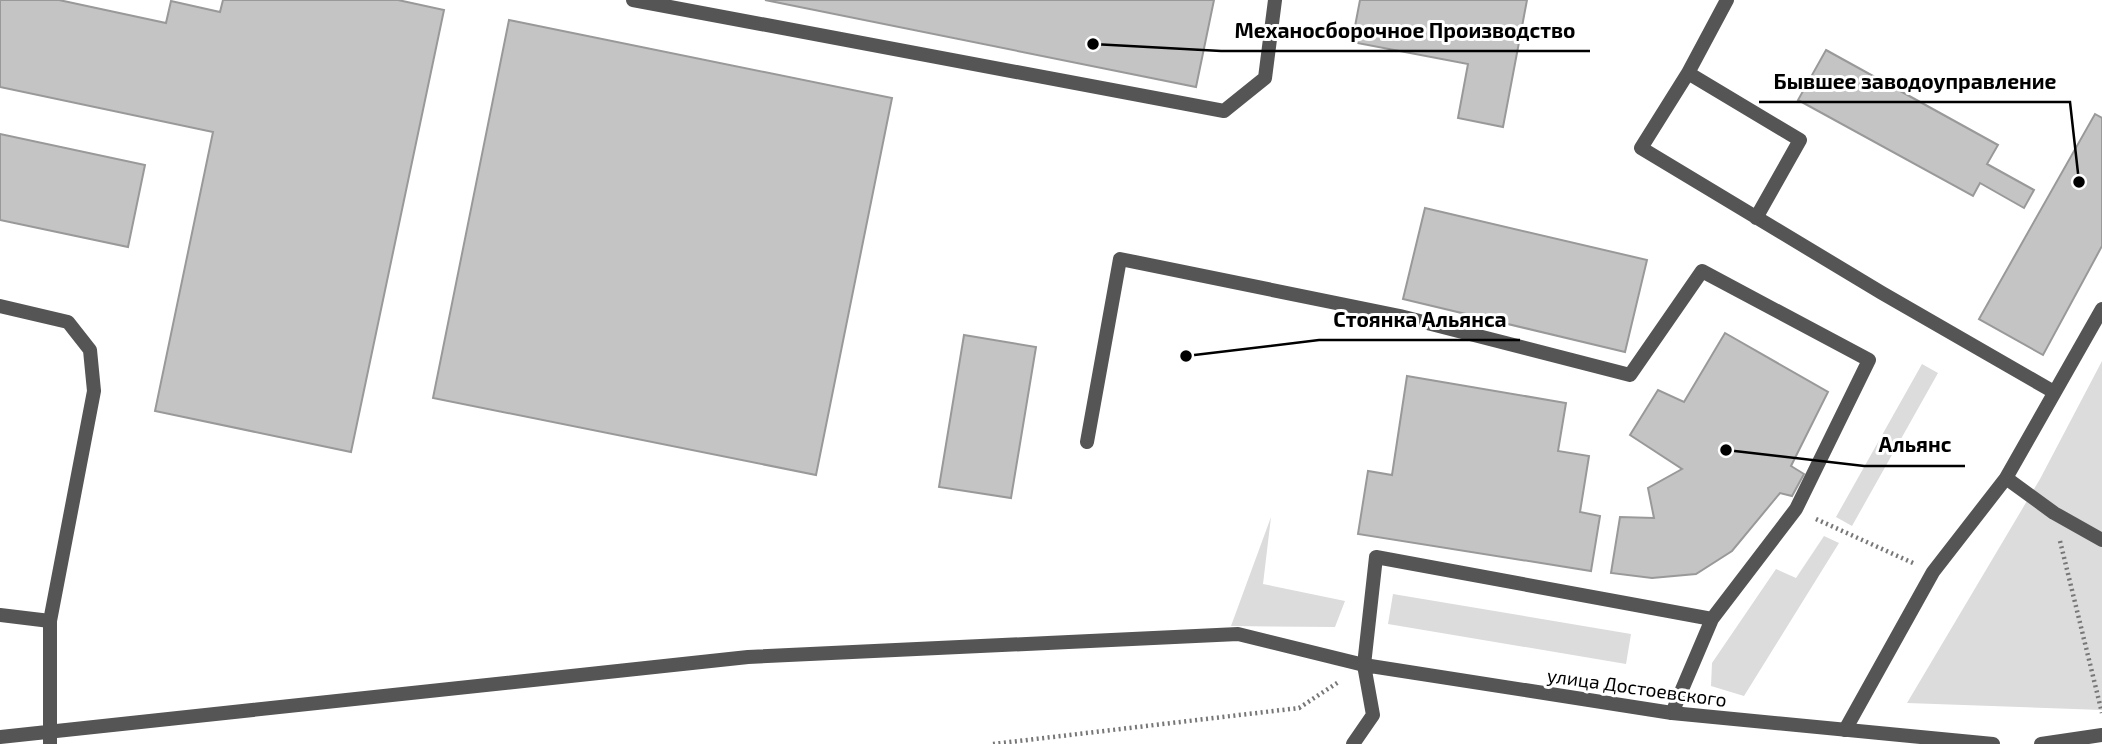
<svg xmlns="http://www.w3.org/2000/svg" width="2102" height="744" font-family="'Exo 2',sans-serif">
  <rect width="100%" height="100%" fill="#fff"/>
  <!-- green -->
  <path fill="#dcdcdc" d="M2102,361V710L1907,703L2040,479Z
    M1922,364L1938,373L1852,526L1836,517Z
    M1271,517L1263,584L1345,601L1335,627L1231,626Z
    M1824,536L1839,543L1744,696L1711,686L1712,663L1776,569L1796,578Z
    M1393,594L1631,634L1626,664L1388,624Z"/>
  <!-- building -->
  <path fill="#c4c4c4" stroke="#999" stroke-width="2" d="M0,0H59L166,23L171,1L220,12L223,0H398L444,10L351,452L155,411L213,132L0,87Z
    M765,0H1214L1196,87Z
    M1360,0H1527L1503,127L1458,118L1468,64L1352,42Z
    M509,20L892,98L816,475L433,398Z
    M1826,50L1998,145L1987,164L2034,190L2024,208L1980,183L1973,196L1798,100Z
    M2095,114L2102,118V246L2043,355L1979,319Z
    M0,134L145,165L128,247L0,220Z
    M1425,208L1647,260L1625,352L1403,299Z
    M1725,333L1828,392L1791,466L1804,474L1792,496L1780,493L1732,551L1696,574L1652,578L1611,573L1620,517L1654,518L1648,488L1682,469L1630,435L1658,390L1684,402Z
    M964,335L1036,347L1011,498L939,487Z
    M1407,376L1566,403L1558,451L1589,456L1580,512L1600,516L1591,571L1358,534L1368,471L1392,475Z"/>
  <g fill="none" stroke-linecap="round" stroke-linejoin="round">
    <!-- path -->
    <path stroke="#777" stroke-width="4.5" stroke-dasharray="2 3.5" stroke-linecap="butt" d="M1816,519L1913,563
      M2060,541L2102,713
      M993,744L1299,708L1340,681"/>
    <!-- lane -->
    <path stroke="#555" stroke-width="14" d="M633,0L1224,111L1265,78L1275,0
      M1727,0L1688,73L1800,140L1756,218
      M1688,73L1641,148L1882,293L2054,392
      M0,306L68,322L90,350L94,391L50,621V744
      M2006,478L2054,513L2102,540
      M0,615L50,621
      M1672,713L1712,619
      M1845,730L1933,572L2006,478L2102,309
      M0,737L748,657L1238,634L1364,665L1376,557L1712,619L1796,509L1869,360L1702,271L1630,375L1400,316L1120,259L1087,442"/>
    <!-- street -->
    <path stroke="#555" stroke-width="14" d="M1353,744L1373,715L1364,665L1672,713L1993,744
      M2041,744L2102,735"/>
  </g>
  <g text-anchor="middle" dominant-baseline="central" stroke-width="6" stroke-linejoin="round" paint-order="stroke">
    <!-- street labels -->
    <g font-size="19" fill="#000" stroke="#fff">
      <text transform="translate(1637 687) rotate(8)">улица Достоевского</text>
    </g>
  </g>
  <!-- callouts -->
  <path fill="none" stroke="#000" stroke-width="2.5" d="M1093 44L1221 51H1590M2079 182L2070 102H1759M1186 356L1319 340H1520M1726 450L1864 466H1965"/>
  <g fill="#000" stroke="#fff" stroke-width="2.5">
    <circle cx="1093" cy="44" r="7"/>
    <circle cx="2079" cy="182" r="7"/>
    <circle cx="1186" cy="356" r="7"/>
    <circle cx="1726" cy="450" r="7"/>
  </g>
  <g font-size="21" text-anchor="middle" font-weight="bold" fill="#000" stroke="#fff" stroke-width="6" stroke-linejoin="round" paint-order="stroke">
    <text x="1405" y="38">Механосборочное Производство</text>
    <text x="1915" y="89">Бывшее заводоуправление</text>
    <text x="1420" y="327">Стоянка Альянса</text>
    <text x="1915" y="452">Альянс</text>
  </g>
</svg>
